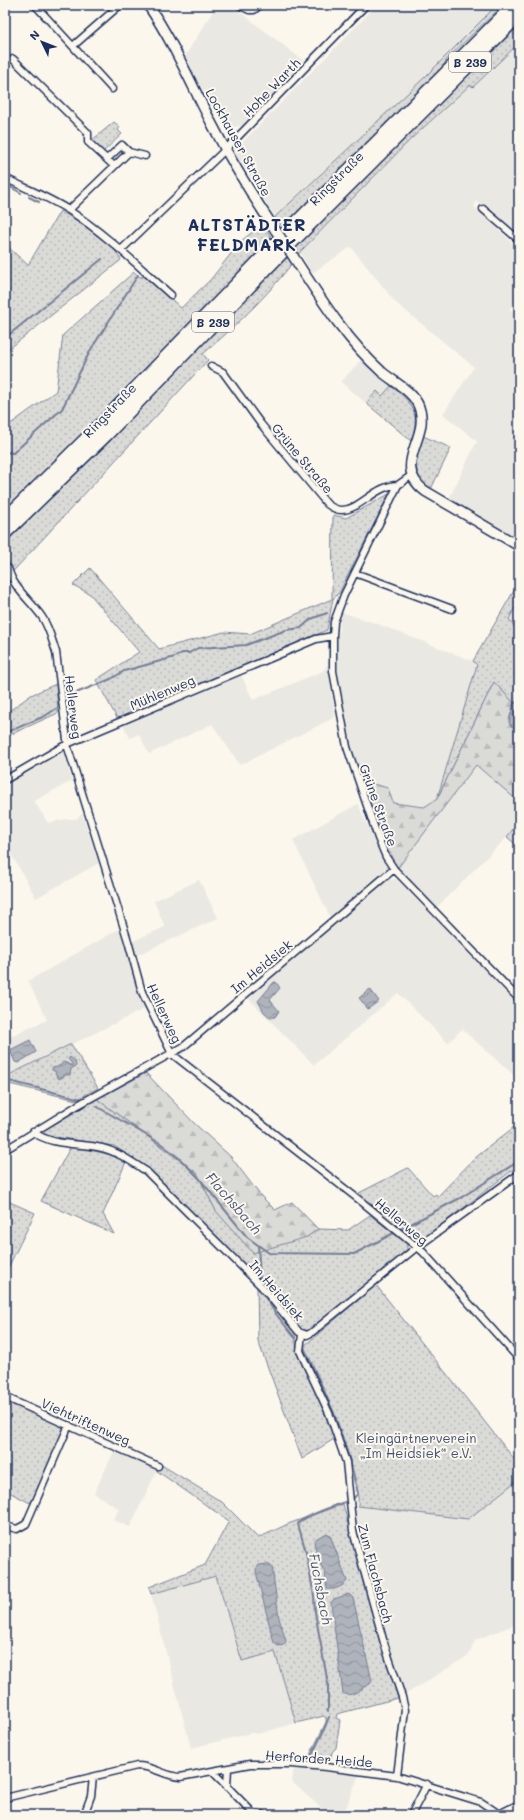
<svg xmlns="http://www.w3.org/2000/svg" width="524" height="1820" font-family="Mali,sans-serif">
  <defs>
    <pattern id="green-dots" width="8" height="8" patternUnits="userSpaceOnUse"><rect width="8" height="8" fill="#dadad7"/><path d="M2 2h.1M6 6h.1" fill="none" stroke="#babbbb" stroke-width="1.8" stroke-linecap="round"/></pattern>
    <pattern id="forest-firs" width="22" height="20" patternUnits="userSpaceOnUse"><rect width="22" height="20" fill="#dadad7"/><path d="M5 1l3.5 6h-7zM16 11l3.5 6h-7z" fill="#babbbb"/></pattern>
    <pattern id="water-waves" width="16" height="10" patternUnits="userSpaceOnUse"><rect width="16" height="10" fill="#afb3bb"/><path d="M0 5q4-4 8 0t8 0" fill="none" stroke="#8e929b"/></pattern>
  </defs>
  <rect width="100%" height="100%" fill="#fbf7ec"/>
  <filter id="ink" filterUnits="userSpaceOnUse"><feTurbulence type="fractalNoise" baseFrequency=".025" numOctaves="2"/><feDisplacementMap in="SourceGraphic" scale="8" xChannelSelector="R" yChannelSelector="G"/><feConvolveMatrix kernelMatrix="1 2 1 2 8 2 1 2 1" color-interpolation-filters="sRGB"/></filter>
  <g filter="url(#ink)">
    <!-- built -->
    <path fill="#eae8e2" d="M217,5H227L244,15L304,61L242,125L235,127L228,124L214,108L199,84L185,56Z
      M377,5H497L425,77L275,217L234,151Z
      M519,43V235L476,201L474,207L519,249V297L510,309L519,316V526L512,536L449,499L477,441L443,414L474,367L396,303L351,247L312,273L300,252L411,139L470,85L473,87Z
      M362,359L391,386L382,396L377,391L366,403L341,382Z
      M519,600V634L508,619Z
      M341,612L375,623L473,661L477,665L437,799L424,807L392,803L388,788L366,782L356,767L348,737L339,686L337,653Z
      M328,664L335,717L240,765L212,724L149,754L139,734L130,738L123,725L241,675L253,700L323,671Z
      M64,752L72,781L34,801L48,823L66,819H76L82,814L99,863L36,898L5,843V785Z
      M476,765L519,802V821L507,837L435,909L397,869Z
      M358,804L386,867L383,875L331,919L293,840Z
      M396,879L519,1004V1080L462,1029L448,1043L398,993L314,1065L247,997L385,880Z
      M199,880L218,918L135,956L133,941L165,927L154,901Z
      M121,928L138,991L146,1008L5,1077V1039L47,1020L28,981Z
      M118,1443L160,1464L130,1527L113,1520L119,1509L94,1493Z
      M519,1479V1623L475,1640L469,1655L406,1694L386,1643L353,1520L358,1506L468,1519Z
      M216,1576L241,1660L275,1652L296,1723L258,1734L252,1733L191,1748L151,1594Z
      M294,1769L359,1775L343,1815H329L292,1782Z"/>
    <!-- green -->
    <path fill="url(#green-dots)" stroke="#7a849a" d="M497,5H503L448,58L437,75L284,229L275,217L425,77Z
      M519,26V43L473,87L470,85L411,139L300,252C276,288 236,326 203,354L208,360L5,580V541L171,377L423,116L452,91Z
      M114,122L120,127L118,130L122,134L103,152L91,141Z
      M60,211L83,224L114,249L121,260L5,352V241L10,249L28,265Z
      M263,224L273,240L165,352L5,512V428L56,391L63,335L134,272L140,277L146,276L181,308L211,279L241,241Z
      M391,386C413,404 421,412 411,441L366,403L377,391L382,396Z
      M423,436L451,448L431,489C409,474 417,457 423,436Z
      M389,494L339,593L333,599L327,630L118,720L96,680L139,652L90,594L73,585L90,568L159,649L224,632L250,634L332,599L333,515L346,518Z
      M519,582V600L509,619L519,634V698L514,703L494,682L437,799L477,665L473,661Z
      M56,684L58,713L5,737V714L31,695Z
      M71,1044L98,1088L76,1100L5,1083V1077Z
      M97,1099L197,1173L216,1211L307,1237L318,1229L348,1230L370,1215L407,1244V1250L308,1332L296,1327L265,1286L148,1168L114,1146L49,1136L41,1132Z
      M519,1123V1165L423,1239H413L357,1194L408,1168L433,1196L436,1194L438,1196L475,1158Z
      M71,1146L113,1155L126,1162L103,1214L114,1234L41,1201Z
      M5,1200L35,1213L5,1274Z
      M376,1285L519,1465V1479L468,1519L358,1506C359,1491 355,1478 351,1463C340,1422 322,1384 304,1346Z
      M257,1286L295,1334L297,1352L321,1403L334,1439L302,1459L258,1341Z
      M5,1399L64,1426V1434L34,1505L5,1490Z
      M160,1464L222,1502L258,1538L288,1524L343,1504L364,1585L398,1698L337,1714L336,1718L340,1720L336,1748L332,1752L330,1763L300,1760L306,1759L310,1755L326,1722V1718L324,1716L296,1723L275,1652L242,1661L216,1576L151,1594L149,1587L205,1565L229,1521L157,1471Z"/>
    <!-- forest -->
    <path fill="url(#forest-firs)" stroke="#7a849a" d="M494,682L514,703L509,720L510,725L519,732V802L476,765L397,869C381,844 373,816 364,789L366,782L388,788L393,803L424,807L437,799Z
      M519,821V847L507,837Z
      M146,1073L195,1124L231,1157L260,1195L275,1210L292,1202L318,1229L307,1237L253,1253L216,1211L197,1173L97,1099Z"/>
    <!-- water -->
    <path fill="url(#water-waves)" stroke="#747e96" d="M519,698V732L509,723L513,705Z
      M274,982H276L280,988L270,1000L279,1011L275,1017L271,1018L264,1012L258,1001Z
      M370,989L379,1001L368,1009L359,998Z
      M30,1040L36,1052L18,1063L15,1062L10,1050Z
      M70,1057L75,1061L76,1066L71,1069L70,1075H66L59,1079L55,1074L56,1072L52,1070V1068L58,1067L64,1062L72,1066V1063L68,1059Z
      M327,1533L330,1535L347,1581C343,1587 334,1590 327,1589L325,1573L318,1560L314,1542L317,1538Z
      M268,1564L272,1567L279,1618L286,1641L285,1644C281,1647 277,1646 274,1643L256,1572V1569L259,1565Z
      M349,1594L353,1598L372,1681L370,1684C362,1687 352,1699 343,1693L331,1603L334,1599Z"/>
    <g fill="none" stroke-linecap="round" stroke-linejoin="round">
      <!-- stream -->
      <path stroke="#747e96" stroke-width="2" d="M5,184L21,193
        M29,197L39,202
        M5,338L102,259
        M5,452L13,453L62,409L90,351L138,275
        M66,697L111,679L124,671L175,657L182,653H189L198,648L246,645L286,630L301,628L311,619L327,613
        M5,733L45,716L57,708
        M5,1080L81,1099
        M96,1106L160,1143L179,1158L199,1178L247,1237L269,1253L354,1254L462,1197L519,1161
        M258,1245L260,1278
        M260,1289L276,1314L295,1338
        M303,1347L334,1413L345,1447L358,1493L354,1498
        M328,1711V1684L315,1612L314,1596L306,1552L298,1524C303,1516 335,1506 345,1502
        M309,1761L323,1732L329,1717"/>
      <defs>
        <path id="street" d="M35,5L112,89
          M239,5L249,10H254L260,5
          M73,46L120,5
          M13,59L88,133V142L114,166
          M129,152L145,156
          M5,178C27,189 50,198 70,211C107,235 138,266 171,295
          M483,209L519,240
          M69,210L129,152L122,145L107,159
          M121,250L225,150L366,5
          M211,366L223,372L260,423L327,504C331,507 335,510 341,510C359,511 375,485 398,485
          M412,475L398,485L344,595L334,622L333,636V671L347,747L378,838L386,857L394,869L519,999
          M8,568C13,588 30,600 42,617C49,627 52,640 56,652L68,748L128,941L142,992L172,1054L362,1202L423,1252L519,1359
          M355,573L452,609
          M5,780L67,744L316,639L333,636
          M33,1132C52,1146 80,1143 102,1148C118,1152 132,1162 146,1171L262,1287L299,1332L307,1335L311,1333L417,1247L519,1174
          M5,1150L78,1105L183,1047L394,869
          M302,1334L300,1351L329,1413L346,1462L353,1531L384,1643L402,1697L405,1710L397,1776
          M5,1397L158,1466
          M5,1526L17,1529L26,1524L69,1425
          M213,1772L253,1813L264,1815
          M227,1787L228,1768
          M5,1798L137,1766C154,1766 164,1776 180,1777L250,1764H291L326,1767L397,1776L481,1802L499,1814
          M84,1815L91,1796L93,1777
          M411,1815L427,1784
          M497,1815L519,1804"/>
        <path id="secondary" d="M148,5C174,43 192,86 213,126C232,163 253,197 276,231
          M293,256C319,296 346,340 382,372C394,382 414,392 419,407C431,438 390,464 425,491L519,546"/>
        <path id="highway" d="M5,519L98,427L288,231L514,5
          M5,533L106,435L296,238L519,15"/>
      </defs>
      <!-- street casing -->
      <use href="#street" stroke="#1b2f5e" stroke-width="9"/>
      <!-- secondary casing -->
      <use href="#secondary" stroke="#1b2f5e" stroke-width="12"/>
      <!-- highway casing -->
      <use href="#highway" stroke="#1b2f5e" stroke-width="15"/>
      <!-- street -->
      <use href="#street" stroke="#fbf7ec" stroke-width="6"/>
      <!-- secondary -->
      <use href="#secondary" stroke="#fbf7ec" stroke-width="9"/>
      <!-- highway -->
      <use href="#highway" stroke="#fbf7ec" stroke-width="12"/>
      <defs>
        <path id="secondary-bridge" d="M276,231L293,256"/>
      </defs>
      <!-- secondary-bridge casing -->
      <use href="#secondary-bridge" stroke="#1b2f5e" stroke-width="12" stroke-linecap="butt"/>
      <!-- secondary-bridge -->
      <use href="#secondary-bridge" stroke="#fbf7ec" stroke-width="9"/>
    </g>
  </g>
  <g text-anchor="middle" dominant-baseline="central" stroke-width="4" stroke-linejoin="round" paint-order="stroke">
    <!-- shield labels -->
    <g fill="#fbf7ec" stroke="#5e6b89" stroke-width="1">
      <rect x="449" y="52" width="42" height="20" rx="3"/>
      <rect x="192" y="312" width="42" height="20" rx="3"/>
    </g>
    <g font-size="12" font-weight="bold" fill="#1b2f5e">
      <text x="470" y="62">B 239</text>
      <text x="213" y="322">B 239</text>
    </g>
    <!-- street labels -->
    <g font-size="13" fill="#1b2f5e" stroke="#fbf7ec">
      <text transform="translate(271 87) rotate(-46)">Hohe Warth</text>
      <text transform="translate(239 142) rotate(61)">Lockhauser Straße</text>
      <text transform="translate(336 178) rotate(-45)">Ringstraße</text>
      <text transform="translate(109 410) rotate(-46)">Ringstraße</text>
      <text transform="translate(303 458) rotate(50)">Grüne Straße</text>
      <text transform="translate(162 692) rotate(-23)">Mühlenweg</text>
      <text transform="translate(74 707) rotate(83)">Hellerweg</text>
      <text transform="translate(379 805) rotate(70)">Grüne Straße</text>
      <text transform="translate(261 966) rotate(-40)">Im Heidsiek</text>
      <text transform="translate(165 1013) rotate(65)">Hellerweg</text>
      <text transform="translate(402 1221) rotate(40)">Hellerweg</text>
      <text transform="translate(277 1290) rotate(49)">Im Heidsiek</text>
      <text transform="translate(86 1421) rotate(24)">Viehtriftenweg</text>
      <text transform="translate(376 1573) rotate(75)">Zum Flachsbach</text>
      <text transform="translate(319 1758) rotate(4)">Herforder Heide</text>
    </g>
    <!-- park labels -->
    <g font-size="13" fill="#415176" stroke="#fbf7ec">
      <text x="416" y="1437">Kleingärtnerverein<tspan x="416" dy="15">„Im Heidsiek“ e.V.</tspan></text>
    </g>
    <!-- water labels -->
    <g font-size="14" font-style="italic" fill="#47577a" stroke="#fbf7ec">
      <text transform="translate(234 1203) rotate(49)">Flachsbach</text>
      <text transform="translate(321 1589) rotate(79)">Fuchsbach</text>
    </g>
    <!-- district labels -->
    <g font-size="17" font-weight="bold" letter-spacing="1" fill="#1b2f5e" stroke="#fbf7ec">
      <text x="247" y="224">ALTSTÄDTER<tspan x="247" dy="20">FELDMARK</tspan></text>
    </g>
  </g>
  <!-- margin -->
  <rect width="524" height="1820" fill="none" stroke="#fbf7ec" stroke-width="20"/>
  <rect x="10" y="10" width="504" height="1800" fill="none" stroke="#1b2f5e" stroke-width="1.5" filter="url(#ink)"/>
  <!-- north arrow -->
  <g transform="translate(42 42) rotate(313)" stroke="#fbf7ec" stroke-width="3" paint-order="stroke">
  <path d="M0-3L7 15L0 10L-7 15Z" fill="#1b2f5e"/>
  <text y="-6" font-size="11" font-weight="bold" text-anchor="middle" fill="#1b2f5e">N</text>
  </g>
</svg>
